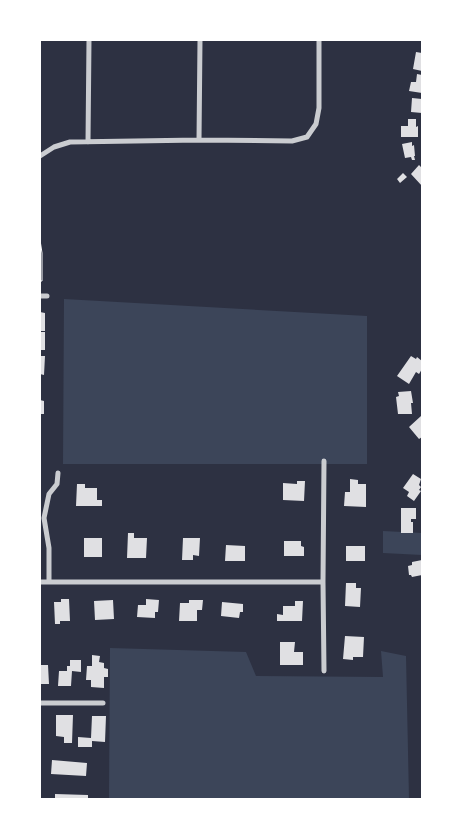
<svg xmlns="http://www.w3.org/2000/svg" width="462" height="839" font-family="'Fira Sans Condensed',sans-serif">
  <rect width="100%" height="100%" fill="#2d3142"/>
  <!-- green -->
  <path fill="#3c4559" d="M64,299L367,316V464H63Z
    M383,531L422,533V555L383,553Z
    M110,648L246,652L256,676L383,677L381,651L406,656L409,799H109Z"/>
  <!-- building -->
  <path fill="#e0e0e3" d="M416,52L422,53V71L413,69Z
    M417,74L422,75V93L409,91L411,82H416Z
    M412,98L422,99V113L411,112Z
    M408,119H416V127L418,126V137H401V126H408Z
    M412,142V146L414,145L415,156H414L415,160H412L411,157L405,158L402,144Z
    M419,165L422,168V186L411,174Z
    M403,173L407,177L400,183L397,179Z
    M40,312L45,313V331H40Z
    M40,332H45V350H40Z
    M40,356H45L44,375L40,374Z
    M411,356L416,359L417,357L422,361V369L419,374L416,372L409,384L397,376Z
    M411,391L413,403H411L412,414H398L396,397L399,396L398,392Z
    M40,400L44,401V414H40Z
    M421,416L422,418V437L419,439L409,427Z
    M413,474L421,479L419,485L421,487L419,490L421,491L414,501L407,496L409,492L403,488Z
    M350,479L358,480V484H366V507L344,506L345,492H350Z
    M297,481H305L304,501L283,500V483L297,484Z
    M77,484H85V488H97V500H102V506H76Z
    M401,508H416V519H411V522H413V533H401Z
    M128,533H134V538H147L146,558H127Z
    M84,538H102V557H84Z
    M183,538H200L199,556L193,555V560H182Z
    M284,541H301V546L304,547V556H284Z
    M226,545L245,546V561H225Z
    M346,546H365V561H346Z
    M422,560V575L412,577L411,575H409L408,566L412,565V562Z
    M346,583H356V588H361L360,607L345,606Z
    M61,599H69L70,621H60V624H55L54,602H61Z
    M146,599L159,600L158,612H155V618L137,617L138,605H146Z
    M113,600L114,619L95,620L94,601Z
    M189,600H203L202,610H197V621H179L180,603H189Z
    M295,601H303L302,621H277V614L283,615V606H295Z
    M222,602L243,604V612H240L239,618L221,616Z
    M345,636L364,637L363,657H353V660L343,659Z
    M280,642H295L294,652H303V665H280Z
    M92,655L100,656L99,662L104,663V668L108,669V677H104V688L91,687V680H86L87,666H92Z
    M70,660H81V672L72,671L71,686H58L59,671H67V666H70Z
    M40,665H48L49,684H40Z
    M56,715H73L72,743H64V737L56,736Z
    M92,716H106L105,742L92,741V747H78V737L91,738Z
    M52,760L87,763L86,776L51,774Z
    M55,794L88,795V799H55Z"/>
  <g fill="none" stroke-linecap="round" stroke-linejoin="round">
    <!-- path -->
    <path stroke="#fff" stroke-width="1" d="M40,240L42,253V281H40"/>
    <!-- minor -->
    <path stroke="#caccd0" stroke-width="5" d="M199,140L200,40
      M88,142L89,40
      M40,156L54,147L70,142L199,140L292,141L307,137L316,124L319,108V40
      M40,296H47
      M324,461L323,582L324,671
      M40,582H323
      M49,582V548L44,518L49,494L57,484L58,473
      M40,703H103"/>
  </g>
  <!-- border -->
  <rect width="462" height="839" fill="none" stroke="#ffffff" stroke-width="82"/>
</svg>
